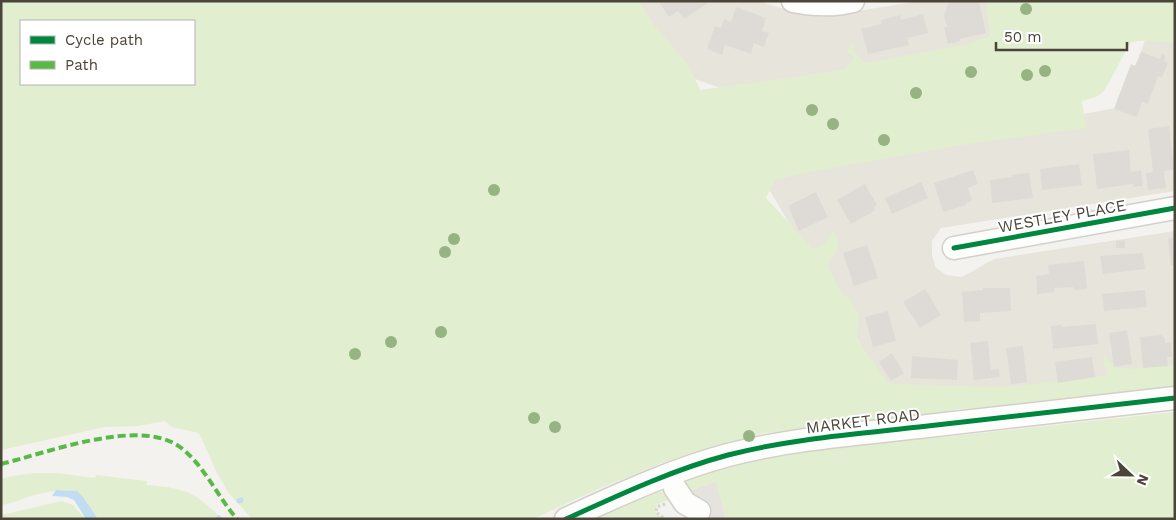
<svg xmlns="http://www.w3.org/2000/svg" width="1176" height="520" font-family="'Work Sans',sans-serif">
  <rect width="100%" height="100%" fill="#f4f2ee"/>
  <!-- residential -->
  <path fill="#e7e4dc" d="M624,1H758L798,13L839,14L920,1H996L1002,47L720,88L684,75Z
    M1148,32L1175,42V191L941,228L932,241V256L936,268L946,275L962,277L994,259L1175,231V373L1007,387H886L760,174L1121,107Z"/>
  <!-- green -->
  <path fill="#e1eecf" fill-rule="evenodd" d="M1,1H639L655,26L688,64L700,90L844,70L853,61L854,57L846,51L854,42L853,50L865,63L964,45L990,36L986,1H1175V43C1163,42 1143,39 1132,42C1128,43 1110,84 1103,92C1099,97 1088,99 1082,101L1086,128L968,144L804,173L775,180L766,198L813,249L826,243L834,230L839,246L828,265L835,281L842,293L850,299L859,316L857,339L888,383L922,385L1007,387L1108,375L1103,362L1104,354L1114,367L1131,369L1175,365V387L1016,406L957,409L925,417L828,428H802L765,433L662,463L598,489L533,519H252L228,492L217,473L199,433L172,427L165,421L138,426L105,427L1,450ZM21,21H194V84H21Z
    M1175,412V519H726L716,483L687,492L681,484L698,475L785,454L865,443L973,434Z
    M34,473H56L95,478L96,475L147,481V485C185,488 195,492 222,519H98L95,514L68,490C55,490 41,493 28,497C19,500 11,504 1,505V479L12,476Z
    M659,492H667L671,499L658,504L655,510L656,513L663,519H590Z
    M62,501L73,505L86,519L79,517L77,519H1V515Z"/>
  <!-- parking -->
  <path fill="#e6e3df" d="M716,482L726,519H690L670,504L687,492Z"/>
  <!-- water -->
  <path fill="#c0ddf1" d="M56,490L77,491L83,497L98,519H86L74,500L67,497L52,496Z"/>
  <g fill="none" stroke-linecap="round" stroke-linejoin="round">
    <!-- stream -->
    <path stroke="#c0ddf1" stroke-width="5" d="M239,501L241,500
      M218,519L219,518"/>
  </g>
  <!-- building -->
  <path fill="#dedbd6" d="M660,1H707L708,3L684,19L678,11L669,17L659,2Z
    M949,1H979L986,33L959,39L960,41L948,44L944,27H947L944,16Z
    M736,7L766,18L762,31L769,33L764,47L754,43L751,54L725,45L722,55L707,49L715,26L721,28L724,19L731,22Z
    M923,14L928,33L907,38L909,45L868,54L861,29L882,24L881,20L900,15L901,20Z
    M1141,52L1160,59L1162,54L1166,56L1164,61L1168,63L1162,77L1158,76L1148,104L1142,102L1137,117L1114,109L1131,64L1135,66Z
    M1169,126L1174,170L1164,171L1166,188L1148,190L1146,173L1153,172L1148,129Z
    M1129,150L1131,172L1141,170L1143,186L1133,187V184L1097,189L1093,154Z
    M1079,164L1082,185L1042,190L1040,169Z
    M973,170L978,184L968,188L972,201L966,203V205L943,212L934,183Z
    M1029,173L1033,198L992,203L990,180L1012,177L1011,175Z
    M921,182L928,198L892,214L885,198Z
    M865,184L877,205L874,207L876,210L851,224L837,200Z
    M816,192L828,217L799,231L788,206Z
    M1175,237V265H1171L1168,238Z
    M1125,240V248H1116V241Z
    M867,245L878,278L854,286L843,253Z
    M1143,253L1145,269L1103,274L1100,256Z
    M1084,261L1087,289L1074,290L1073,287L1054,288V292L1037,294L1036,276L1049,274L1048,265Z
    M983,288H1010L1011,311L980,313V321L964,322L962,292L983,290Z
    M925,289L941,315L920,328L903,302Z
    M1145,290L1147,307L1104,311L1102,294Z
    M888,311L896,341L873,347L865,317Z
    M1096,324L1098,344L1053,349L1051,326L1062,325V327Z
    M1127,330L1132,364L1114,367L1109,333Z
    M1161,335L1165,339V343L1171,342L1172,357H1167L1168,366L1143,368L1140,337Z
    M988,341L991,370L999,369L1000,377L974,380L970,343Z
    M1023,346L1027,382L1011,384L1006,348Z
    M892,353L904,373L891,381L879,362Z
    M912,356L958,360L957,380L911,378Z
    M1092,357L1095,377L1058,383L1055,362Z"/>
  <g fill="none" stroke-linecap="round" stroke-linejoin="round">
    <defs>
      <path id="minor" d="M793,1C813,5 833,6 853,1
        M954,248L1175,208
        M675,488L685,503L699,511
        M566,519C619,495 672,470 728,455C790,439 855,434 919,427C1004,417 1089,408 1175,398"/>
    </defs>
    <!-- minor casing -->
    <use href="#minor" stroke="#d2d0cb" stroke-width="25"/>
    <!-- path -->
    <path stroke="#d3d2cc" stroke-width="3" stroke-dasharray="2.5 2.5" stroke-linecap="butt" d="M665,504L657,507L656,512L665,519"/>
    <!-- minor -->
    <use href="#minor" stroke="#fdfdfc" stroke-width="22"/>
    <!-- quiet -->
    <path stroke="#58b947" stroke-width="4" stroke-dasharray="8 4" stroke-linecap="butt" d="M1,464C47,453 139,417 180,447C204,465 217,496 237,519"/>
    <defs>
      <path id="cycleway" d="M954,248L1175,208
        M566,519C619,495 672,470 728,455C790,439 855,434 919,427C1004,417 1089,408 1175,398"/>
    </defs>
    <!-- cycleway casing -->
    <use href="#cycleway" stroke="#fff" stroke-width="8"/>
    <!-- cycleway -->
    <use href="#cycleway" stroke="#00873e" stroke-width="5"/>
  </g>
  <!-- trees -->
  <g fill="#96b382">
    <circle cx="1026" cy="9" r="6"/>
    <circle cx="1045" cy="71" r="6"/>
    <circle cx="971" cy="72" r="6"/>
    <circle cx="1027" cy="75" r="6"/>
    <circle cx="916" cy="93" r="6"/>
    <circle cx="812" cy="110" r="6"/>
    <circle cx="833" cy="124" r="6"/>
    <circle cx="884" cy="140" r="6"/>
    <circle cx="494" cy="190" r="6"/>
    <circle cx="454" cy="239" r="6"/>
    <circle cx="445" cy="252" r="6"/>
    <circle cx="441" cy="332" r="6"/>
    <circle cx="391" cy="342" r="6"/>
    <circle cx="355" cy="354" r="6"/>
    <circle cx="534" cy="418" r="6"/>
    <circle cx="555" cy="427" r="6"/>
    <circle cx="749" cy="436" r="6"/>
  </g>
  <g text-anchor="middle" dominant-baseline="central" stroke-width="4" stroke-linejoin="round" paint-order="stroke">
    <!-- street labels -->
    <g font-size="16" fill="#4b4439" stroke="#fff">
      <text transform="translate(1062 216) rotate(-10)">WESTLEY PLACE</text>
      <text transform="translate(863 421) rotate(-7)">MARKET ROAD</text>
    </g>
  </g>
  <!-- border -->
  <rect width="1176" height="520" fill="none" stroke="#4b4439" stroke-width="5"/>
  <!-- legend -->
  <rect x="20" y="20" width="175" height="65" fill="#ffffff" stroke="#b7b4b0"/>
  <rect x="30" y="36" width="25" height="8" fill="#00873e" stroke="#b7b4b0"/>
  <text x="65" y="45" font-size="15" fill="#4b4439">Cycle path</text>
  <rect x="30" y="61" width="25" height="8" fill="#58b947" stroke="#b7b4b0"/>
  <text x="65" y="70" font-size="15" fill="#4b4439">Path</text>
  <!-- north arrow -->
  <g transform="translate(1131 475) rotate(112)" stroke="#ffffff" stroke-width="4" paint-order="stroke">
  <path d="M0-4L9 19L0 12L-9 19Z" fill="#4b4439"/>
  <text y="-8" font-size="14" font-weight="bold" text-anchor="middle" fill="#4b4439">N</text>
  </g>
  <!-- scale -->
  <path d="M996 42v8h131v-8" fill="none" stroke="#4b4439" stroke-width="2.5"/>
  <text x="1004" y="42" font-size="15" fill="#4b4439" stroke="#ffffff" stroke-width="4" paint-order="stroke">50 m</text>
</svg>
